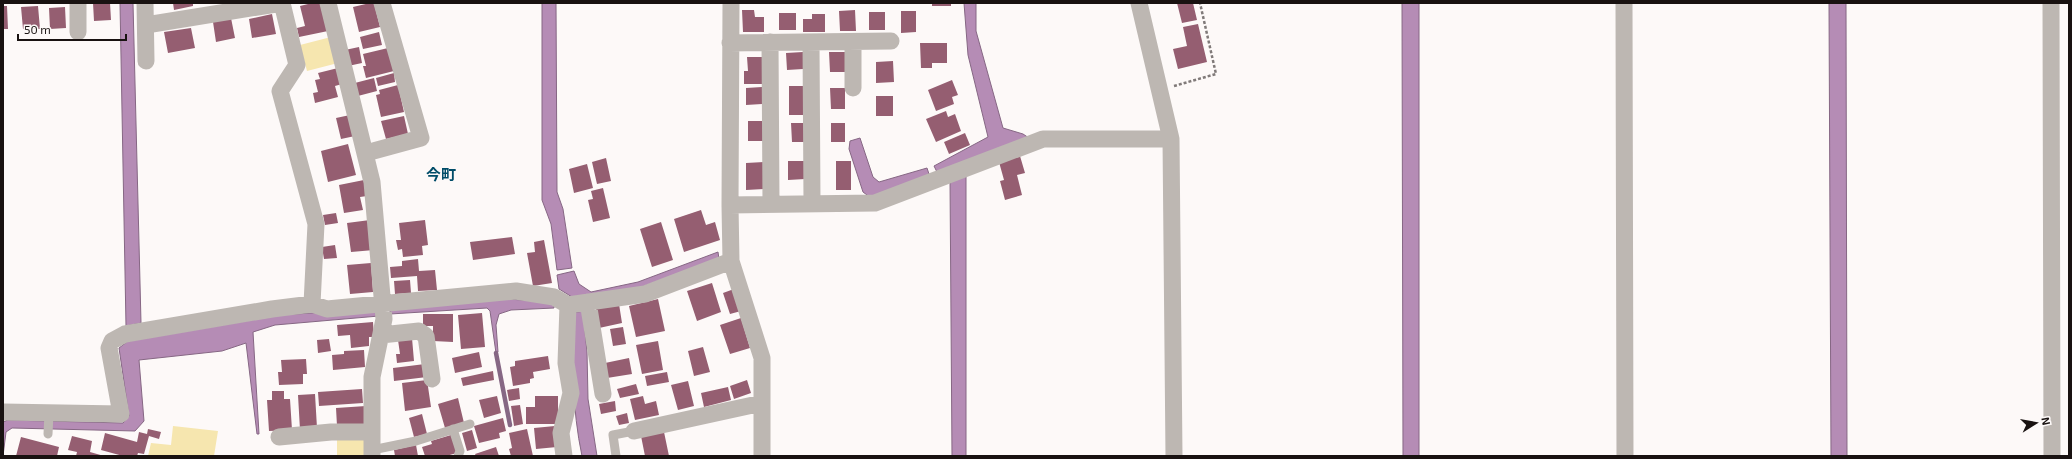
<svg xmlns="http://www.w3.org/2000/svg" width="2072" height="459" font-family="'Exo 2','Noto Sans JP',sans-serif">
  <rect width="100%" height="100%" fill="#fdf9f8"/>
  <!-- green -->
  <path fill="#f6e6af" d="M331,37L338,63L307,71L300,45Z
    M173,426L218,431L214,456H148L151,443L171,445Z
    M337,436L369,437L368,456H337Z"/>
  <!-- water -->
  <path fill="#b58cb5" stroke="#866784" d="M120,3H133L141,323L126,326Z
    M542,3H556L557,192L563,209L572,268L557,270L551,224L542,200Z
    M964,3H976V31L1003,128L1023,134L1029,138L966,172V456H952L950,179L938,174L934,166L988,137L968,55Z
    M1402,3H1419V456H1403Z
    M1829,3H1846L1847,456H1831Z
    M860,138L873,177L879,182L927,168L930,177L871,198L863,192L849,149L850,141Z
    M718,252L719,259L639,288L572,297L559,289L557,275L574,271L579,284L591,292L638,282Z
    M508,299L552,302L554,306V308L511,310L499,314L496,325L498,352L496,353L490,311L487,308L390,314V307Z
    M374,309L379,316L275,325L253,332L259,434H257L246,343L222,351L139,360L144,421L135,431L12,428L6,432L3,456V422L8,420L123,423L129,416L119,348L128,341L280,315Z
    M583,311L587,352L588,399L597,456H582C572,409 572,361 573,313Z"/>
  <g fill="none" stroke-linecap="round" stroke-linejoin="round">
    <!-- stream -->
    <path stroke="#866784" stroke-width="4.5" d="M496,353L510,425"/>
  </g>
  <!-- building -->
  <path fill="#955e71" d="M93,3H110L111,20L94,21Z
    M173,3H193V6L174,10Z
    M312,3H321L328,31L299,37L297,28L305,26L300,6Z
    M370,3H374L380,27L359,32L353,7Z
    M932,3H951V6H932Z
    M1177,3H1193L1197,20L1182,23Z
    M3,6H7L8,29H3Z
    M38,6L40,29H23L21,7Z
    M65,7L66,28L50,29L49,8Z
    M742,10H754L755,17H764V32H743Z
    M855,10L856,31H840L839,11Z
    M901,11H916V32L901,33Z
    M869,12H885V30H869Z
    M779,13H796V30H779Z
    M272,14L276,34L252,38L249,19Z
    M812,14H825V32H803V19H812Z
    M231,18L235,38L216,42L213,22Z
    M1198,24L1207,62L1178,69L1173,49L1187,46L1183,27Z
    M191,28L195,48L168,53L164,32Z
    M379,32L382,45L363,49L360,37Z
    M920,43H947V63H932V68H921Z
    M359,47L362,63L348,66L345,50Z
    M388,48L394,71L366,78L363,66H366L363,54Z
    M803,52V69L787,70L786,53Z
    M829,52H845V72H830Z
    M747,57H764L765,84H744V71H748Z
    M893,61L894,82L876,83V62Z
    M338,68L342,84L335,86L338,97L315,103L313,93L318,92L315,80L320,79L318,73Z
    M394,73L395,82L378,86L376,78Z
    M374,78L377,91L354,97L351,84Z
    M952,80L958,95L952,97L954,104L936,111L928,90Z
    M398,85L404,112L381,117L376,95L380,94L379,90Z
    M789,86H806V115H789Z
    M762,87V104L746,105V88Z
    M830,88H845V109H831Z
    M876,96H893V116H876Z
    M946,111L948,117L955,114L961,131L936,142L926,119Z
    M350,115L355,136L341,139L336,118Z
    M404,116L408,134L386,139L381,121Z
    M748,121H765V141H748Z
    M791,123H805L806,142H792Z
    M831,123H845V142H831Z
    M965,133L970,145L949,154L944,142Z
    M348,144L356,175L328,182L321,151Z
    M1020,156L1025,173L1017,175L1022,195L1005,200L1000,181L1004,180L999,162Z
    M606,158L611,181L597,184L592,162Z
    M788,161H805V179L788,180Z
    M836,161H851V190H836Z
    M765,162V189L746,190V163Z
    M587,164L593,188L574,193L569,169Z
    M364,180L367,196L360,197L363,210L344,213L339,185Z
    M603,188L610,218L593,222L588,200L593,199L591,191Z
    M701,210L706,225L715,222L720,240L684,252L674,219Z
    M336,213L338,223L325,225L323,215Z
    M370,220L374,250L351,252L347,223Z
    M425,220L428,245L422,246L423,255L403,257L402,249L398,250L396,240H401L399,223Z
    M661,222L673,260L652,267L640,229Z
    M512,237L515,254L473,260L470,242Z
    M544,240L552,283L533,286L527,253L535,252L534,242Z
    M335,245L337,258L324,259L322,247Z
    M418,259L419,271L435,270L437,290L418,291L417,276L391,278L390,267L402,266V261Z
    M371,263L373,292L350,294L347,265Z
    M410,280L411,293L395,294L394,281Z
    M712,283L721,312L697,321L687,291Z
    M734,289L741,311L730,314L723,293Z
    M658,299L665,331L636,337L629,306Z
    M619,304L622,323L599,328L596,308Z
    M482,313L485,347L461,349L458,315Z
    M423,314H453V342L433,341V326H423Z
    M741,318L750,348L730,354L720,325Z
    M373,322L374,337H369V346L351,348L350,335L338,336L337,325Z
    M623,327L626,344L613,346L610,329Z
    M412,338L414,361L397,363L396,354H400L398,340Z
    M329,339L331,351L318,353L317,340Z
    M658,341L663,370L642,374L636,345Z
    M703,347L710,372L694,376L688,351Z
    M364,350L365,367L333,370L332,355L344,354V351Z
    M479,352L482,367L455,373L452,358Z
    M548,356L550,369L533,372L534,378L530,379V383L513,386L510,367L515,366V361Z
    M629,358L632,374L607,378L605,363Z
    M306,359L307,374H303V384L279,385L278,372H282L281,360Z
    M425,364L427,377L394,381L393,368Z
    M493,371L494,380L463,386L461,378Z
    M667,372L669,382L647,386L645,376Z
    M427,380L431,407L405,411L402,383Z
    M747,380L751,393L734,399L730,386Z
    M688,381L694,406L678,410L671,385Z
    M636,384L639,394L620,398L617,389Z
    M728,387L731,400L704,407L701,393Z
    M519,388L520,399L509,401L507,390Z
    M362,389L363,403L319,406L318,392Z
    M272,391H284V399H290L292,430L269,431L267,400H272Z
    M315,394L317,428L300,430L298,395Z
    M497,396L501,413L484,418L479,400Z
    M535,396H558V424H526V407H535Z
    M643,396L645,404L656,401L659,415L635,420L630,399Z
    M458,398L464,423L445,428L438,404Z
    M615,401L616,411L601,414L599,404Z
    M520,405L523,424L514,426L511,406Z
    M366,406L367,424L337,426L336,408Z
    M627,413L629,423L619,425L616,416Z
    M422,414L427,434L414,437L409,418Z
    M503,418L506,431L499,433L500,438L479,443L474,426Z
    M555,426L557,447L536,449L534,428Z
    M148,429L161,432L159,439L149,436L144,454L138,453L137,456H123L101,450L105,433L137,442L139,432L147,434Z
    M527,429L533,456H511L509,449L512,448L509,433Z
    M472,430L477,448L467,451L462,433Z
    M664,432L669,456H645L641,436Z
    M451,435L457,453L446,456H425L422,447L432,444L431,441Z
    M72,436L92,441L90,452L104,456H76L77,452L68,450Z
    M21,437L59,447L57,456H16Z
    M416,445L418,456H395L394,450Z
    M496,447L499,456H476L475,454Z"/>
  <g fill="none" stroke-linecap="round" stroke-linejoin="round">
    <!-- path -->
    <path stroke="#807a79" stroke-width="2.5" stroke-dasharray="3 2" stroke-linecap="butt" d="M1174,86L1216,74L1200,3"/>
    <!-- lane -->
    <path stroke="#bdb7b2" stroke-width="9" d="M453,429L460,451L458,456
      M48,434L49,413
      M372,450L416,441L470,424
      M616,456L613,435L634,431"/>
    <!-- street -->
    <path stroke="#bdb7b2" stroke-width="17" d="M78,3V32
      M145,3L146,61
      M282,3L297,65L280,91L316,224L312,304
      M328,3L372,182L384,319L372,377V456
      M1139,3L1171,139L1174,456
      M1624,3L1625,456
      M2051,3L2052,456
      M146,25L282,3
      M770,42L771,204
      M811,42L812,203
      M730,43L891,41
      M853,88V42
      M366,153L421,138L382,3
      M730,205L731,3
      M588,302L603,394
      M381,335L419,331L426,336L432,379
      M3,412L121,414L109,348L112,341L125,334L272,309L312,304L327,309L516,291L554,297L568,305L645,294L731,261
      M634,431L762,403
      M279,437L331,432H372
      M564,456L561,433L571,393L566,363L568,305
      M762,456V358L731,261L730,205L875,203L1043,139H1171"/>
  </g>
  <g text-anchor="middle" dominant-baseline="central" stroke-width="3" stroke-linejoin="round" paint-order="stroke">
    <!-- neighbourhood labels -->
    <g font-size="15" font-weight="bold" fill="#004c68" stroke="#fdf9f8">
      <text x="441" y="174">今町</text>
    </g>
  </g>
  <!-- border -->
  <rect width="2072" height="459" fill="none" stroke="#191211" stroke-width="8"/>
  <!-- north arrow -->
  <g transform="translate(2036 423) rotate(79)" stroke="#fdf9f8" stroke-width="3" paint-order="stroke">
  <path d="M0-3L7 15L0 10L-7 15Z" fill="#191211"/>
  <text y="-6" font-size="11" font-weight="bold" text-anchor="middle" fill="#191211">N</text>
  </g>
  <!-- scale -->
  <path d="M18 34v6h108v-6" fill="none" stroke="#191211" stroke-width="2"/>
  <text x="24" y="34" font-size="12" fill="#191211" stroke="#fdf9f8" stroke-width="3" paint-order="stroke">50 m</text>
</svg>
